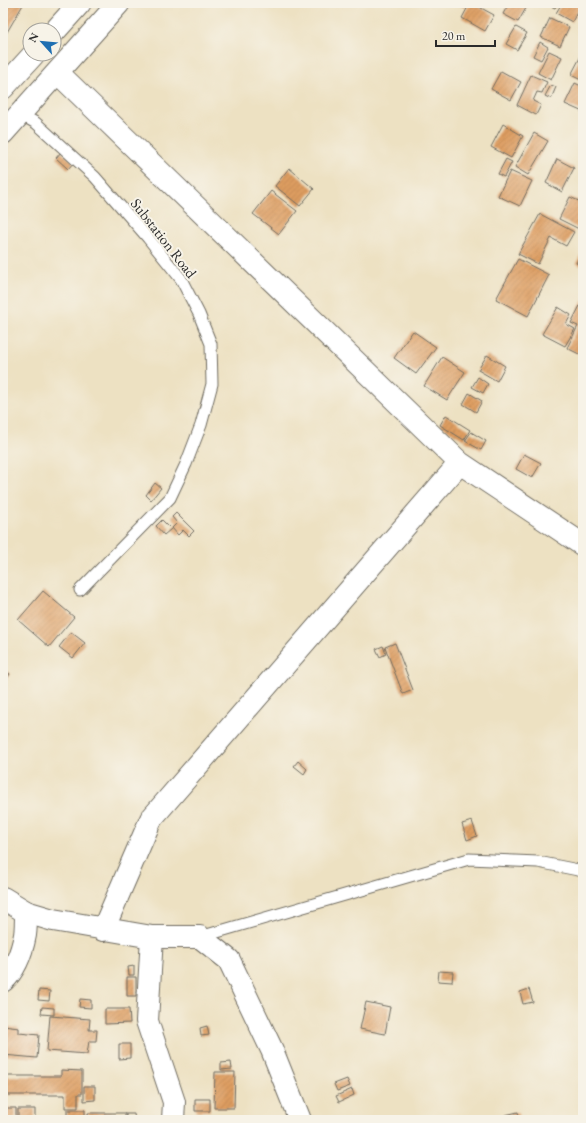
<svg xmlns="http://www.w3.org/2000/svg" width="586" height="1123" font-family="'EB Garamond',serif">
  <defs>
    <pattern id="building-hatch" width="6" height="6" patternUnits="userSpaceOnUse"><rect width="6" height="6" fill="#de9d60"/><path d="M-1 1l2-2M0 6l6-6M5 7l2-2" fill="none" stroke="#b4804f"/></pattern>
  </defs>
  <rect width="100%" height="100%" fill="#f7f3e8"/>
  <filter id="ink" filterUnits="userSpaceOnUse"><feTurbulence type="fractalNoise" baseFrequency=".025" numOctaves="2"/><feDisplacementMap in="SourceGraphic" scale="8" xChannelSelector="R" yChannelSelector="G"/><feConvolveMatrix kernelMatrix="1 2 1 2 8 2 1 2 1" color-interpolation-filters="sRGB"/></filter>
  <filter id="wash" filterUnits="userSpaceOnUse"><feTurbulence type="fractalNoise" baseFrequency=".012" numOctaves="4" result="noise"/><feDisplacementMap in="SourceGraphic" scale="16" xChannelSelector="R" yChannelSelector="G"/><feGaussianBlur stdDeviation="0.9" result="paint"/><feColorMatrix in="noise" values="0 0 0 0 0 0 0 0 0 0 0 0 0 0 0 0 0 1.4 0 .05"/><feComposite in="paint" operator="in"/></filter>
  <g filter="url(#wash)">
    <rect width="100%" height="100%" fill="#ede1c2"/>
    <g id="blocks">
      <!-- building -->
      <path fill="url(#building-hatch)" d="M3,3H24L3,39Z
        M456,3H467L465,8Z
        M470,3H472L494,15L485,31L462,18Z
        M509,3H529L518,22L503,14Z
        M544,3H558L555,8Z
        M562,3H582L572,22L556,13Z
        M550,18L569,27L560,46L541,37Z
        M516,27L527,33L517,50L506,44Z
        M540,42L548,47L541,60L533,56Z
        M549,51L562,57L551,80L538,73Z
        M583,52V81L571,75Z
        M501,71L521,82L511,100L491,89Z
        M531,75L547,82L542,93L537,92L533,101L541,105L536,115L517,105Z
        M575,83L583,87V112L565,104Z
        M551,85L556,87L551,99L545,96Z
        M503,124L523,136L511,158L491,147Z
        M534,133L548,141L528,175L515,167Z
        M61,152L74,162L68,169L56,158Z
        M506,159L512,162L504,177L498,174Z
        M557,159L574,168L562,192L546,183Z
        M289,168L314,189L300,206L275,186Z
        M510,171L532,181L520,206L498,196Z
        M271,191L297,211L279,234L253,214Z
        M570,197L583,203V231L559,219Z
        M540,214L574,232L566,246L551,238L538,264L518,254Z
        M583,251V267L576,263Z
        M518,259L549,275L528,316L496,299Z
        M583,300V351L581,355L567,348L578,326L571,323Z
        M558,307L571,315L566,324L575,329L565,346L542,334Z
        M413,331L436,347L416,374L394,358Z
        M487,355L505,366L497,381L478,370Z
        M442,357L465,372L447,400L424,386Z
        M478,377L488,384L483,393L472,387Z
        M469,393L482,401L476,412L463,404Z
        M446,415L470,430L464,440L440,425Z
        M471,432L486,441L481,450L465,441Z
        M524,454L541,463L532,478L516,469Z
        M155,483L161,488L151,500L146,495Z
        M176,513L194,531L189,536L183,530L178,535L172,528L177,523L172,517Z
        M162,520L171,529L164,535L156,526Z
        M43,591L74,617L49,647L18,620Z
        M71,632L85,643L73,658L59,647Z
        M395,643L413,690L403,694L385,647Z
        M383,646L386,654L380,657L376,649Z
        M3,668L10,674L3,683Z
        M298,761L307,769L304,774L294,766Z
        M472,821L477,836L467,840L462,824Z
        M134,966V975H129L128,967Z
        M439,971L453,972L452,982L438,981Z
        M127,977H136V996H127Z
        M529,989L533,1002L523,1004L520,992Z
        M39,990L50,991L49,1001L38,1000Z
        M80,999L91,1000V1008L79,1007Z
        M366,1002L390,1007L385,1034L360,1029Z
        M42,1007L54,1008V1015L41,1014Z
        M105,1009H129L130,1023L105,1024Z
        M50,1016L90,1019L89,1030H97L96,1041H89L87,1054L47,1051Z
        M3,1026L19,1028V1033L39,1035L37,1058L3,1055Z
        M207,1026L209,1035L201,1036L200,1028Z
        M119,1044H130V1058L119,1059Z
        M231,1062L232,1069L221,1070V1063Z
        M61,1070L82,1071V1094H78V1108H65V1095H3V1076H61Z
        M215,1072H235L234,1108H214Z
        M347,1079L350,1086L337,1091L334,1084Z
        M84,1086H95V1100L84,1101Z
        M352,1089L354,1095L339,1102L336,1096Z
        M195,1099H210V1111H195Z
        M3,1108H16V1119H3Z
        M18,1109H35V1120H18Z
        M67,1110H85V1120H67Z
        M518,1112L520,1120H506L505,1115Z
        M88,1113H125V1120H88Z
        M126,1114H134L135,1120H126Z"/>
    </g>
  </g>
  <g filter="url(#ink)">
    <use href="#blocks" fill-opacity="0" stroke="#6f6b60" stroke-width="1"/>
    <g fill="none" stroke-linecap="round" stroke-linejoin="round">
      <defs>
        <path id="service" d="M20,114L36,123L95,177L148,238L181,279L199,314L211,344L212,384L201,425L186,464L170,498L80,590
          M200,937L469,859L538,862L583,871"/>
        <path id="minor" d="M58,73L460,463L583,545
          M103,930L151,819L460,463
          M152,937L147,1021L174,1102L173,1120
          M3,981C15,970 22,951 25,935C26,928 26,920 26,912"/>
        <path id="tertiary" d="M3,898L26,912L53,920L152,937H200L229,960L272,1050L300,1120"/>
        <path id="secondary" d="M54,32L80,3
          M3,88L34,54
          M3,133L119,3"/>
      </defs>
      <!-- service casing -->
      <use href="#service" stroke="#6f6b60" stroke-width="13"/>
      <!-- minor casing -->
      <use href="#minor" stroke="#6f6b60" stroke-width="24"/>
      <!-- tertiary casing -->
      <use href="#tertiary" stroke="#6f6b60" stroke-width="24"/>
      <!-- secondary casing -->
      <use href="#secondary" stroke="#6f6b60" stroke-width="24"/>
      <!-- service -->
      <use href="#service" stroke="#fff" stroke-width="11"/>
      <!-- minor -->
      <use href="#minor" stroke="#fff" stroke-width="22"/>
      <!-- tertiary -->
      <use href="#tertiary" stroke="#fff" stroke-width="22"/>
      <!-- secondary -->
      <use href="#secondary" stroke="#fff" stroke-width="22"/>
    </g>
  </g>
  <g text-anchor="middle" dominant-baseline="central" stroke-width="4" stroke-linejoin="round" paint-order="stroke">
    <!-- street labels -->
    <g font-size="15" fill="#2b2b2b" stroke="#f7f3e8">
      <text transform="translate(164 238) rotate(52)">Substation Road</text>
    </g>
  </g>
  <!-- margin -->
  <rect width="586" height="1123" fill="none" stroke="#f7f3e8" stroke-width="16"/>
  <!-- north arrow -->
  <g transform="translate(42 42) rotate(297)"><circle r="19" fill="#f7f3e8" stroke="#a5a39c"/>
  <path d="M0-3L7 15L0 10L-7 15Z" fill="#1f6fb2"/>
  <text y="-6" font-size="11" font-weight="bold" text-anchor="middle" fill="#2b2b2b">N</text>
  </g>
  <!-- scale -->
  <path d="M436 40v6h59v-6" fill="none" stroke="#2b2b2b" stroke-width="2"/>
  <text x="442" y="40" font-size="12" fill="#2b2b2b" stroke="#f7f3e8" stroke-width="3" paint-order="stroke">20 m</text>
</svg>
